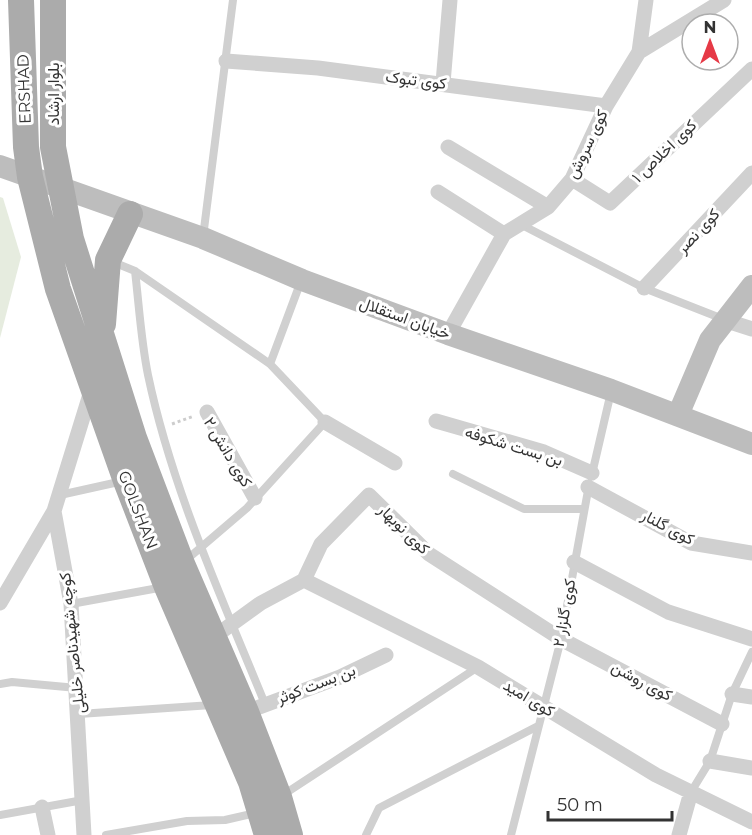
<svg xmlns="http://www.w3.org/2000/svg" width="752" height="835" font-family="Montserrat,Vazirmatn,sans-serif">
  <rect width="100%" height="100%" fill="#fff"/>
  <!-- green -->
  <path fill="#e6ecdf" d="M0,197L3,198L21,257L0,338Z"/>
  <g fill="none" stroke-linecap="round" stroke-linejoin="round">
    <!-- path -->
    <path stroke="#cdcdcd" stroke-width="3" stroke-dasharray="3 3" stroke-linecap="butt" d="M172,424L194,416"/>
    <!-- lane -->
    <path stroke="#d0d0d0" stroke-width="8" d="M520,224L644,288L723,319
      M203,237L233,0
      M113,262L135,271L270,364L325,422L247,508L185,561
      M135,271C139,305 141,341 148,375C172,489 221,596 265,704
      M270,364L301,281
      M453,474L524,509H584
      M592,474L611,392
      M60,495L123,481
      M71,604L164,587
      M0,684L12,682L77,688
      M79,714L212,705
      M691,792L710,761L732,694L752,652
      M283,795L478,667
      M0,815L83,800
      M106,835L187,821L225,820L256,813
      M366,835L379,808L538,726
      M511,835L561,639L589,485"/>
    <!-- street -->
    <path stroke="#d0d0d0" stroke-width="15" d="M639,52L646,0
      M226,61L318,68L606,106
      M443,83L450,0
      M448,147L548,207
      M572,179L610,203L752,69
      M438,192L504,234
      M644,288L752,173
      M724,320L752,329
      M448,334L504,234L548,207L572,179L606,106L639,52L724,0
      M207,412L255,498
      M436,421L544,452L592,473
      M325,422L395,463
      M588,487L691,543L752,553
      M574,562L668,612L752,639
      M304,580L478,667L656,775L752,822
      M0,603L54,511
      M214,637L261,603L304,580L321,544L369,495L429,554L561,639L722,724
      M732,694L752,697
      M246,712L340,677L386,655
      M710,761L752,768
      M42,807L48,835
      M84,835L71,604L54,511L92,388
      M679,835L691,792"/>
    <!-- secondary -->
    <path stroke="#bdbdbd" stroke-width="22" d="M0,166L203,238L302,280L448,334L611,390L752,444
      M678,415L710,340L752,286"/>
    <!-- primary -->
    <path stroke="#ababab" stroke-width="26" d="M21,0L26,147L30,177L58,289L126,481L167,587L251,782L267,835
      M53,0V147L71,239L134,438L182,564L246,712L279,797L290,835
      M103,324L108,260L130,214"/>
  </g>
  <g text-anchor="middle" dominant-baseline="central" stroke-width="6" stroke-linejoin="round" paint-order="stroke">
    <!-- street labels -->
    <g font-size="16" fill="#333" stroke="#fff">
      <text transform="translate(416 80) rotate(7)">کوی تبوک</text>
      <text transform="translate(24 89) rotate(-92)">ERSHAD</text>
      <text transform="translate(53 94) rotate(-90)">بلوار ارشاد</text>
      <text transform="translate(587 144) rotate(-64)">کوی سروش</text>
      <text transform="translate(664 151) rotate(-44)">کوی اخلاص ۱</text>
      <text transform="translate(698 231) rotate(-47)">کوی نصر</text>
      <text transform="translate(405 318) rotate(20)">خیابان استقلال</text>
      <text transform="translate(514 446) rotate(17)">بن بست شکوفه</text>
      <text transform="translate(228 452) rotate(59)">کوی دانش ۲</text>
      <text transform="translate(138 510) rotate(69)">GOLSHAN</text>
      <text transform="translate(668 527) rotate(28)">کوی گلنار</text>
      <text transform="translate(404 529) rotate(44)">کوی نوبهار</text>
      <text transform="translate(564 613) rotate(-80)">کوی گلزار ۲</text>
      <text transform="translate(72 643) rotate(-96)">کوچه شهیدناصر خلیلی</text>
      <text transform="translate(642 681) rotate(28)">کوی روشن</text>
      <text transform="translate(316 684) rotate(-21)">بن بست کوثر</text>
      <text transform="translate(529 698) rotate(31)">کوی امید</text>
    </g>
  </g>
  <!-- north arrow -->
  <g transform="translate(710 42)"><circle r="28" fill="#ffffff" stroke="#adadad" stroke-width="1.5"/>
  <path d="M0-4.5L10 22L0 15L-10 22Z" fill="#e63946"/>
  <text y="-9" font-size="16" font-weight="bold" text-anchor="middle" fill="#333333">N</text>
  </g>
  <!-- scale -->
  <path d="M548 811v9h124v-9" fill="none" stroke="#333333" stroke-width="3"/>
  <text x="557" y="811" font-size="18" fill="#333333" stroke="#ffffff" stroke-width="4.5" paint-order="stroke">50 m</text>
</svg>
